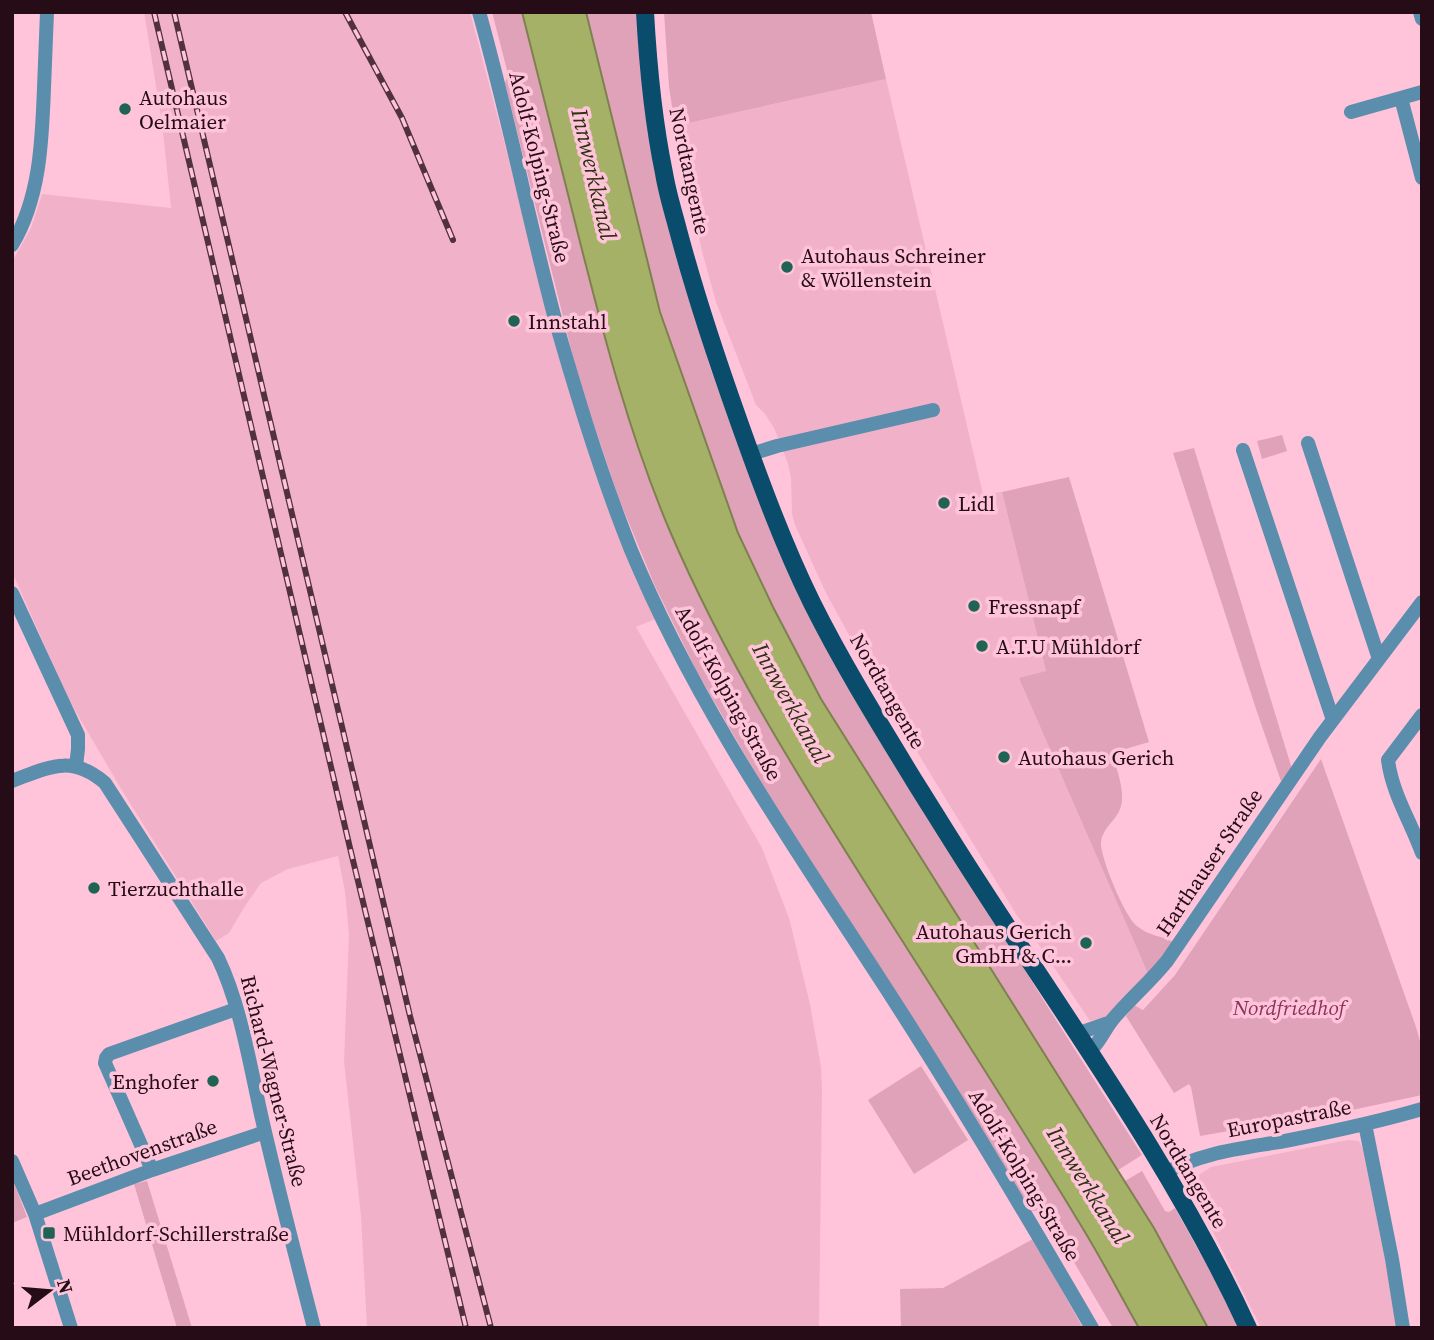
<svg xmlns="http://www.w3.org/2000/svg" width="1434" height="1340" font-family="'Source Serif 4',serif">
  <rect width="100%" height="100%" fill="#ffc4d9"/>
  <!-- built -->
  <path fill="#f1b2c9" d="M144,12H470L541,282L614,520L634,576L655,619L636,627L762,848L789,918L810,1004L821,1067L822,1090L819,1328H367L361,1216L344,1061L349,934L345,892L338,856L288,869L261,883L245,906L229,933L216,941L120,787L69,700L12,572V262L31,228L42,194L171,208L162,123Z
    M886,79L983,494L1002,492L1046,671L1020,679L1149,976L1105,1018L1090,1021L1039,945L1016,914L875,683L825,591L795,525L792,514L791,478L788,464L781,445L774,428L765,414L756,405L716,302L703,255L679,153L675,126Z
    M1348,1140L1359,1141L1363,1149L1399,1328H1261L1197,1200L1195,1191L1196,1180L1199,1175L1211,1167Z"/>
  <!-- green -->
  <path fill="#e0a2b8" d="M492,12H522L591,286L617,381L646,469L669,529L702,600L742,677L791,764L1079,1222L1139,1328H1113L1043,1210L1032,1211L950,1078L767,793L696,670L655,586L619,499L578,377L505,83L508,74Z
    M586,12H638L682,270L710,367L741,453L777,542L962,868L1044,1001L1142,1155L1118,1170L854,755L821,699L773,607L738,533L660,312Z
    M664,12H871L886,79L675,126L669,87Z
    M1282,435L1287,451L1262,459L1257,441Z
    M1194,448L1292,769L1282,784L1257,712L1173,453Z
    M1069,477L1149,742L1112,753C1116,767 1123,785 1122,800C1121,819 1103,825 1101,842C1100,857 1125,917 1137,926C1150,937 1162,935 1175,943L1149,976L1019,678L1046,671L1002,492Z
    M1321,759L1415,1024L1422,1048V1095L1357,1109L1200,1136L1191,1087L1189,1084L1174,1093L1126,1016L1134,1005L1143,1010L1175,975Z
    M921,1066L968,1140L914,1174L868,1100Z
    M1142,1171L1165,1211L1169,1212L1175,1208L1211,1273L1239,1328H1208L1154,1228L1125,1181Z
    M12,1178L27,1217L12,1223Z
    M147,1181L192,1328H177L134,1184Z
    M1033,1239L1083,1328H901L900,1289L943,1288Z"/>
  <!-- water -->
  <path fill="#a6b168" stroke="#7f8050" stroke-width="2" d="M522,12H586L660,312L738,533L773,607L821,699L1154,1228L1208,1328H1139C1118,1291 1099,1254 1077,1219C1016,1118 952,1019 889,920C809,794 728,667 669,529C629,434 603,333 578,234C559,160 541,86 522,12Z"/>
  <g fill="none" stroke-linecap="round" stroke-linejoin="round">
    <!-- minor -->
    <path stroke="#5b8eac" stroke-width="14" d="M479,12C508,114 528,218 555,319C577,397 601,475 631,550C694,702 789,839 878,976C953,1091 1023,1209 1092,1328
      M1420,12L1422,19
      M1401,98L1422,178
      M1351,112L1422,92
      M12,245C40,198 42,142 44,88C45,63 46,37 47,12
      M1308,443L1379,659
      M1243,450L1333,720
      M751,454L777,446L933,410
      M12,593L78,735V749L76,766
      M1422,715L1388,760C1392,793 1411,822 1422,853
      M12,781C49,767 71,754 105,783L218,958C241,1006 250,1066 262,1119C278,1189 296,1258 314,1328
      M1079,1033L1111,1022
      M1090,1051C1101,1041 1104,1030 1113,1019C1130,999 1150,982 1167,961L1320,737L1422,602
      M1365,1124L1392,1259L1403,1328
      M12,1161L35,1214L71,1328
      M152,1170L105,1063L106,1058L109,1054L236,1009
      M1165,1173C1203,1151 1248,1148 1290,1140C1335,1131 1378,1122 1422,1109
      M35,1214L152,1170L265,1132"/>
    <!-- major -->
    <path stroke="#094c6b" stroke-width="18" d="M645,12C648,66 653,120 664,173C667,192 673,211 678,230C695,294 716,357 738,419C760,481 783,544 812,603C843,665 879,723 915,782C937,817 959,853 982,888C1075,1032 1176,1172 1248,1328"/>
    <defs>
      <path id="rail" d="M154,12L350,848L466,1328
        M174,12L410,1016L491,1328
        M345,12L402,118L453,240"/>
    </defs>
    <!-- rail casing -->
    <use href="#rail" stroke="#51313e" stroke-width="6"/>
    <!-- rail -->
    <use href="#rail" stroke="#ffc4d9" stroke-width="3.5" stroke-dasharray="10" stroke-linecap="butt"/>
  </g>
  <!-- markers -->
  <g fill="#1f6354" stroke="#ffc4d9" stroke-width="2.5">
    <circle cx="125" cy="109" r="7"/>
    <circle cx="787" cy="267" r="7"/>
    <circle cx="514" cy="321" r="7"/>
    <circle cx="944" cy="503" r="7"/>
    <circle cx="974" cy="606" r="7"/>
    <circle cx="982" cy="646" r="7"/>
    <circle cx="1004" cy="757" r="7"/>
    <circle cx="94" cy="888" r="7"/>
    <circle cx="1086" cy="943" r="7"/>
    <circle cx="213" cy="1081" r="7"/>
    <rect x="42" y="1226" width="14" height="14" rx="3.5"/>
  </g>
  <g text-anchor="middle" dominant-baseline="central" stroke-width="7" stroke-linejoin="round" paint-order="stroke">
    <!-- poi labels -->
    <g font-size="21" fill="#250c17" stroke="#ffc4d9" text-anchor="start">
      <text x="139" y="97">Autohaus<tspan x="139" dy="24">Oelmaier</tspan></text>
      <text x="801" y="255">Autohaus Schreiner<tspan x="801" dy="24">&amp; Wöllenstein</tspan></text>
      <text x="528" y="321">Innstahl</text>
      <text x="958" y="503">Lidl</text>
      <text x="988" y="606">Fressnapf</text>
      <text x="996" y="646">A.T.U Mühldorf</text>
      <text x="1018" y="757">Autohaus Gerich</text>
      <text x="108" y="888">Tierzuchthalle</text>
      <text x="1072" y="931" text-anchor="end">Autohaus Gerich<tspan x="1072" dy="24">GmbH &amp; C...</tspan></text>
      <text x="199" y="1081" text-anchor="end">Enghofer</text>
      <text x="63" y="1233">Mühldorf-Schillerstraße</text>
    </g>
    <!-- street labels -->
    <g font-size="21" fill="#250c17" stroke="#ffc4d9">
      <text transform="translate(540 167) rotate(76)">Adolf-Kolping-Straße</text>
      <text transform="translate(690 171) rotate(78)">Nordtangente</text>
      <text transform="translate(888 691) rotate(60)">Nordtangente</text>
      <text transform="translate(729 693) rotate(61)">Adolf-Kolping-Straße</text>
      <text transform="translate(1209 862) rotate(-56)">Harthauser Straße</text>
      <text transform="translate(274 1081) rotate(76)">Richard-Wagner-Straße</text>
      <text transform="translate(1289 1118) rotate(-11)">Europastraße</text>
      <text transform="translate(142 1152) rotate(-20)">Beethovenstraße</text>
      <text transform="translate(1189 1171) rotate(59)">Nordtangente</text>
      <text transform="translate(1025 1175) rotate(59)">Adolf-Kolping-Straße</text>
    </g>
    <!-- park labels -->
    <g font-size="21" font-style="italic" fill="#8b325a" stroke="#ffc4d9">
      <text x="1289" y="1007">Nordfriedhof</text>
    </g>
    <!-- water labels -->
    <g font-size="23" font-style="italic" fill="#2d3111" stroke="#ffc4d9">
      <text transform="translate(594 174) rotate(77)">Innwerkkanal</text>
      <text transform="translate(791 703) rotate(61)">Innwerkkanal</text>
      <text transform="translate(1088 1185) rotate(58)">Innwerkkanal</text>
    </g>
  </g>
  <!-- border -->
  <rect width="1434" height="1340" fill="none" stroke="#250c17" stroke-width="28"/>
  <!-- north arrow -->
  <g transform="translate(49 1291) rotate(74)" stroke="#ffc4d9" stroke-width="5" paint-order="stroke">
  <path d="M0-5L12 26L0 18L-12 26Z" fill="#250c17"/>
  <text y="-10" font-size="19" font-weight="bold" text-anchor="middle" fill="#250c17">N</text>
  </g>
</svg>
